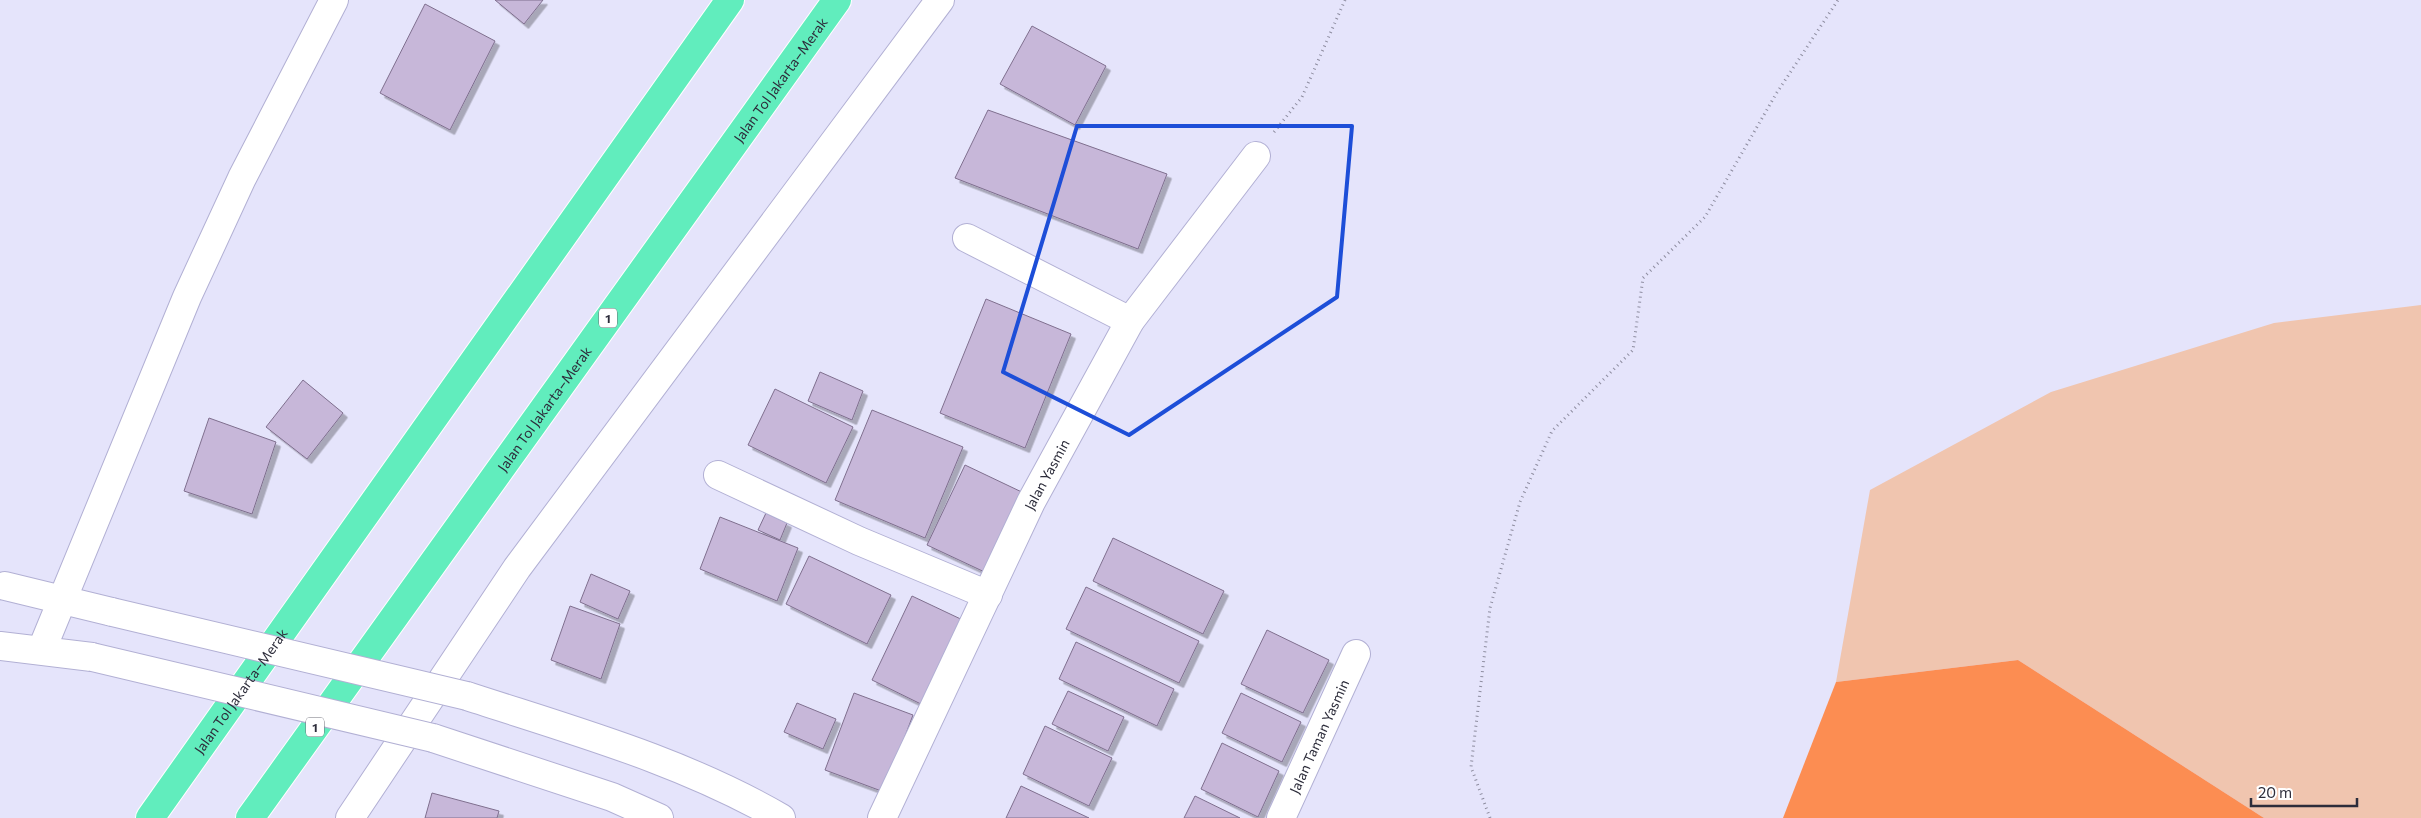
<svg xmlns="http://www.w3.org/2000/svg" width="2421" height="818" font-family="Commissioner,sans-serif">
  <defs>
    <filter id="shadow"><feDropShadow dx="4.5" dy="4.5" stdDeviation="0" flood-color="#0004"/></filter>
  </defs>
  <rect width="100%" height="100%" fill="#e5e4fb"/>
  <!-- green -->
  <path fill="#f0c5af" d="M2421,305V818H2264L2018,660L1836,682L1870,490L2051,392L2274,323Z"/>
  <!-- forest -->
  <path fill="#fc8d52" d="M2018,660L2264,818H1783L1836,682Z"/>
  <!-- building -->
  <path fill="#c7b7d9" stroke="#7f6f8e" filter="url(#shadow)" d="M495,0H543L524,24Z
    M425,4L495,41L450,130L380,93Z
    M1032,26L1106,66L1075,125L1000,84Z
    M988,110L1167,174L1138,249L955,178Z
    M986,299L1071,334L1025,448L940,413Z
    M820,372L863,391L852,420L808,401Z
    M303,380L343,413L307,459L266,427Z
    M775,389L853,427L826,483L748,445Z
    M872,410L963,447L925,538L835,500Z
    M209,418L276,442L252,514L184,491Z
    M965,465L1028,495L991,575L927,545Z
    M766,513L787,523L780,540L758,530Z
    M720,517L798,548L777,601L700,569Z
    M1113,538L1224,591L1203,634L1093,581Z
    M809,556L891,595L867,644L786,604Z
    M591,574L630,591L618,619L580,602Z
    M1086,587L1199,641L1179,683L1066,629Z
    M912,596L967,622L927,707L872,680Z
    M570,606L620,624L601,679L551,660Z
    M1267,630L1329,660L1303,713L1241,684Z
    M1076,642L1174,689L1157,726L1059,679Z
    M1068,691L1124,717L1108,751L1052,724Z
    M854,693L913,715L884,792L825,770Z
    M1241,693L1301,722L1282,762L1222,733Z
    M797,703L836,719L823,749L784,732Z
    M1045,726L1112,758L1089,806L1023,774Z
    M1222,743L1279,771L1258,817L1201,789Z
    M1021,786L1089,818H1006Z
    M432,793L499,811L497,818H425Z
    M1195,796L1240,818H1184Z"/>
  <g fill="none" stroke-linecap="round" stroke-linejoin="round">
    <defs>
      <g id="minor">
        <path d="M967,238L1130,321"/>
        <path d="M718,475L859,541L988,595"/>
        <path d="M5,586L112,612"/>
        <path d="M0,646L92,657"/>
        <path d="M42,649L187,297L242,178L334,0"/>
        <path d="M467,696C574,731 683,761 781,818"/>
        <path d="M433,738L612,797L659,818"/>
        <path d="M350,818L517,568L940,0"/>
        <path id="s1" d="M882,818L1031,502L1130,321L1256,156"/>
        <path id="s2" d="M1281,818L1356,654"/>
      </g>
      <g id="highway">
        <path id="s3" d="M150,818L730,0"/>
        <path id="s4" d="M250,818L837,0"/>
      </g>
    </defs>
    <!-- minor casing -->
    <use href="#minor" stroke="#b2b0d4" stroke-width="30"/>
    <!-- highway casing -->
    <use href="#highway" stroke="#fff" stroke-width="30"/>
    <!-- path -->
    <path stroke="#8e8da0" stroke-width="3" stroke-dasharray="1 4" stroke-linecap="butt" d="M1274,132L1302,97L1345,0
      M1490,818L1471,767L1490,608L1520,502L1552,431L1633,350L1643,278L1705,217L1776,94L1838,0"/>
    <!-- minor -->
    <use href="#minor" stroke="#fff" stroke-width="28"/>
    <!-- highway -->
    <use href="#highway" stroke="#61edbd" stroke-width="28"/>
    <defs>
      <path id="minor-bridge" d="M112,612L467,696
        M92,657L433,738"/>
    </defs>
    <!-- minor-bridge casing -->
    <use href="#minor-bridge" stroke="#b2b0d4" stroke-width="30" stroke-linecap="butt"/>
    <!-- minor-bridge -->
    <use href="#minor-bridge" stroke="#fff" stroke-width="28"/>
  </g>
  <!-- marked area -->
  <path fill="none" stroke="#1d4ed8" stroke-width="4" stroke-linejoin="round" d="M1077,126H1352L1337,297L1129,435L1003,372Z"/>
  <g text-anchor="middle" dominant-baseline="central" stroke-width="5" stroke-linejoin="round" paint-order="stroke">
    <!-- shield labels -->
    <g fill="#fff" stroke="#6c6c76" stroke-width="1">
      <rect x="599" y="308.5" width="18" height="19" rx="4"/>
      <rect x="306" y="717.5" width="18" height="19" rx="4"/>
    </g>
    <g font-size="12" font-weight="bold" fill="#2d2d3b">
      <text x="608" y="318">1</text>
      <text x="315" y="727">1</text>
    </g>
    <!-- street labels -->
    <g font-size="14" fill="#2d2d3b" stroke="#fff">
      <text stroke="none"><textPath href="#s4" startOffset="909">Jalan Tol Jakarta–Merak</textPath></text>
      <text stroke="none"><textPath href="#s4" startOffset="504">Jalan Tol Jakarta–Merak</textPath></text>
      <text stroke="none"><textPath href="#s1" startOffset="381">Jalan Yasmin</textPath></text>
      <text stroke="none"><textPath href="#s3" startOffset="156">Jalan Tol Jakarta–Merak</textPath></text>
      <text stroke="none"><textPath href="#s2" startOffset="90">Jalan Taman Yasmin</textPath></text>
    </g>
  </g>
  <!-- scale -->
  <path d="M2251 798v8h106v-8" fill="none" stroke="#2d2d3b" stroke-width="2.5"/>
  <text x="2258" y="798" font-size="15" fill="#2d2d3b" stroke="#ffffff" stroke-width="4" paint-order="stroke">20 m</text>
</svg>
